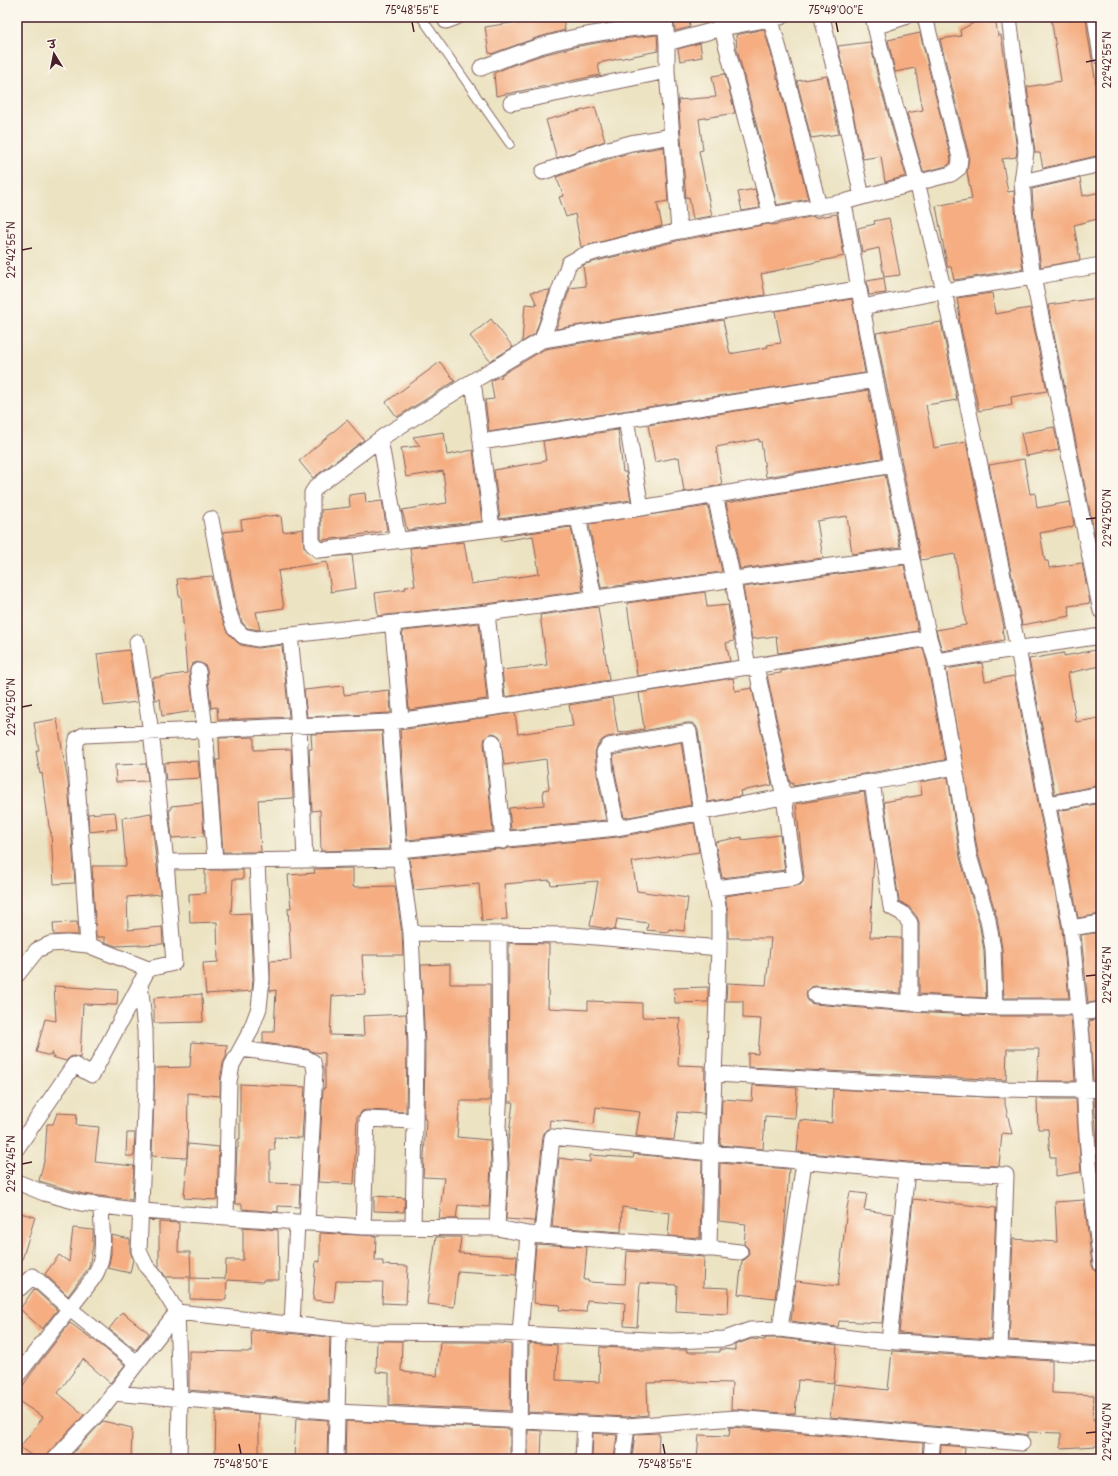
<svg xmlns="http://www.w3.org/2000/svg" width="1118" height="1476" font-family="'Playpen Sans','Playpen Sans Deva',sans-serif">
  <rect width="100%" height="100%" fill="#fbf7ec"/>
  <filter id="ink" filterUnits="userSpaceOnUse"><feTurbulence type="fractalNoise" baseFrequency=".025" numOctaves="2"/><feDisplacementMap in="SourceGraphic" scale="8" xChannelSelector="R" yChannelSelector="G"/><feConvolveMatrix kernelMatrix="1 2 1 2 8 2 1 2 1" color-interpolation-filters="sRGB"/></filter>
  <filter id="wash" filterUnits="userSpaceOnUse"><feTurbulence type="fractalNoise" baseFrequency=".012" numOctaves="4" result="noise"/><feDisplacementMap in="SourceGraphic" scale="16" xChannelSelector="R" yChannelSelector="G"/><feGaussianBlur stdDeviation="0.9" result="paint"/><feColorMatrix in="noise" values="0 0 0 0 0 0 0 0 0 0 0 0 0 0 0 0 0 1.4 0 .05"/><feComposite in="paint" operator="in"/></filter>
  <g filter="url(#wash)">
    <rect width="100%" height="100%" fill="#ece3c2"/>
    <g id="blocks">
      <!-- building -->
      <path fill="#f5ad81" d="M516,17H563L565,30L536,38L491,54V53H489L485,27L517,22Z
        M602,17H656L603,23Z
        M674,17H689L690,27L675,31Z
        M985,17H995L998,36L1001,35L1008,81L1017,151L1016,157L1002,159L1008,192L1014,191L1016,221L1023,269L954,280L951,267H947V265L936,206L972,199L967,172L969,156L940,39L961,36L960,30Z
        M1051,17H1086L1088,36L1101,113V155L1043,168L1040,153H1035L1027,87L1061,81Z
        M764,29L776,71L777,79H778L808,199L777,205L737,49L736,35Z
        M920,33L951,159L950,163L947,166L923,172L907,113L923,110L915,68L895,72L888,40Z
        M657,35L658,51L598,63L600,75L496,96L494,73L513,65L542,55L574,47L613,40Z
        M870,42L879,82L906,176L885,182L881,156L863,159L838,46Z
        M700,43L702,57L680,61L678,49Z
        M725,74L735,113L699,119L703,150L699,151L712,216L693,219L689,197L686,198L678,100L716,97L712,76Z
        M827,76L839,134L811,138L797,81Z
        M595,107L605,141L557,158L546,120Z
        M664,147L668,201L657,203L662,226L581,247L575,214L566,217L559,197L564,196L556,177L608,159L633,152Z
        M1080,178L1083,196L1101,192V218L1074,225L1080,260L1041,267L1034,219L1032,189Z
        M755,189L760,208L742,211L738,192Z
        M837,214L844,256L761,274L765,295L556,329L570,288L586,286L583,266L585,264L681,240L768,224L773,225L814,216V218Z
        M889,218L900,275L884,277L879,248L862,252L858,228L875,224L874,221Z
        M884,278L886,293L869,295L867,281Z
        M550,290L535,334L522,342L525,304L537,305L531,292Z
        M992,293L995,314L1030,308L1047,391L1011,397L1012,405L979,411L959,319L960,318L957,298Z
        M1098,298L1101,314V541H1096L1048,305Z
        M852,299L865,373L489,432L485,400L494,399L491,381L496,378L502,377L501,375L545,349L723,320L730,354L768,347L767,345L781,343L775,311Z
        M491,319L513,347L490,361L470,336Z
        M941,322L957,400L926,405L934,448L966,442L1004,628L1002,629L1004,640L942,651L936,630L966,625L955,554L921,560L876,333Z
        M440,362L455,381L397,417L386,402Z
        M868,390L882,458L766,477L761,441L759,442V439L716,447L722,485L684,492L679,457L655,462L648,425Z
        M347,420L364,440L313,478L299,461Z
        M1054,427L1059,450L1026,456L1021,433Z
        M618,430L623,472H626L631,500L500,519L494,470L546,461L543,441Z
        M444,432L447,455L473,450L482,521L407,530L402,510L447,503L443,471L406,477L401,448L420,446L413,437Z
        M1024,459L1030,494L1035,493L1037,508L1070,502L1074,525L1072,526V527L1040,533L1045,561H1048L1049,568L1082,563L1090,603L1068,606L1070,616L1022,625L989,465Z
        M885,475L900,547L852,554L847,516L817,521L823,558L740,569L726,503Z
        M365,493L366,503L382,501L387,531L350,536V537L321,540V510L350,507L349,495Z
        M708,506L722,572L601,588L589,524Z
        M278,515L276,516H281L283,532L303,529L304,547L316,558L352,555L356,588L331,592L327,562L289,568V569L278,571L284,608L256,612L260,630L247,628L242,622L237,608L223,532L242,530L241,520Z
        M571,527L583,591L486,604L378,616L375,593L406,589L405,587L415,586L410,548L464,542L471,584L539,574L533,536L501,541V537Z
        M904,565L918,631L778,653L776,636L752,639L743,587Z
        M212,576L219,612L228,633L237,642L241,645L258,648L282,645L289,717L218,720L217,707L211,708L207,670L205,665L197,662L192,664L189,672L194,711L162,716L160,699L155,700L152,678L187,673L181,596H179L177,579Z
        M705,592L707,607L728,605L734,641L726,643L730,661L637,676L627,603Z
        M598,607L609,680L505,697L502,670L547,665L540,615Z
        M479,623L487,699L409,710L402,631Z
        M923,648L927,663L945,760L793,786V783H790L767,675L781,673V671Z
        M1101,649V666L1068,673L1076,722L1101,718V785L1055,794L1029,659L1064,653V656Z
        M129,650L137,702L104,706L97,654Z
        M982,663L985,681L1014,676L1062,929L1069,998H1004L1002,949L997,918L978,854L946,669Z
        M733,678L735,691L752,688L772,785L740,791L741,796L708,802L698,731L696,726L692,723H687L607,737L602,740L597,746L595,753L597,775L606,820L511,830L509,808L544,805L543,790L549,789L546,759L504,765L500,737L496,734L492,733L485,738L484,743L493,831L407,840L400,730L515,713L518,734L573,726L569,705L612,698L618,733L644,729L639,693Z
        M343,686L344,695L389,690L391,713L307,717L304,690Z
        M57,719L68,782L75,883L54,884L51,832V833L49,826L42,773L40,774L36,751L39,750L34,723Z
        M382,731L390,849L321,851L320,810L312,811L309,749H312L311,734Z
        M254,737V750L291,749L293,798L258,800L261,852H223L216,760H220L219,738Z
        M681,742L691,805L624,818L615,772L613,755Z
        M198,761L200,778L166,780L164,763Z
        M146,764L148,781L116,782L115,765Z
        M948,777L960,858L979,922L984,950L986,998L919,994V922L917,917L909,907L899,901L884,802L922,795L920,782Z
        M864,792L874,854L870,937L901,938V993L815,986L811,987L807,990L806,995L807,999L810,1003L814,1004L910,1012L995,1016H1071L1075,1081H1037L1039,1049H1007L1006,1080L748,1067V1053L758,1054L761,1019L743,1018V1001H726L727,983L766,985L771,938H728V912L725,896L800,885L803,882L804,877L796,804Z
        M202,803L204,836L172,838L169,810H171V806Z
        M1101,803V914L1078,918L1058,811Z
        M115,812L117,829L89,832L88,814Z
        M151,813L160,894L127,897L128,930L162,927L163,944L116,946L105,942V937H96L92,866H126L122,818Z
        M694,823L699,852L632,862L637,891L688,898L684,931L669,929L668,932L647,930L648,923L617,919L615,930L590,926L598,881L551,885L550,880L504,884L507,919L482,921L479,884L414,890L409,858L499,849L504,850L509,848L618,837Z
        M780,835L785,870L722,878L715,842L742,837V840Z
        M353,868V887L395,886L402,934L403,955H362L365,994L332,996L330,1035L364,1036L363,1016L406,1014L407,1044L406,1112L367,1110L362,1111L359,1116H357L354,1184L318,1182L323,1088H325V1053L314,1052L307,1049L263,1043V1032H274L276,990L270,991V961L291,960L288,908H291L288,875L315,873L314,869Z
        M205,870H243V879H233L231,914L250,913L253,979L252,991L206,994L203,963L218,962L217,922L190,923L189,894L205,893Z
        M77,922L78,935H54L53,923Z
        M1101,932V963L1097,964L1101,1001L1088,1003L1081,935Z
        M509,943L549,944L548,1008L588,1010V1001L642,1003V1017L680,1018L678,1065L705,1066L704,1114L678,1112L674,1140L636,1136L640,1112L596,1107L594,1124L550,1120L549,1129L545,1131L543,1136L534,1225V1221L506,1219L509,1164L508,1142L513,1102H508Z
        M450,964V984H490V1101H460L457,1137L490,1140L491,1164L489,1207L458,1205L456,1219H439L444,1178L423,1177L426,1119H424L425,1044L421,965Z
        M54,986L118,990L117,1005L83,1004L80,1058L74,1056L70,1057L66,1061L52,1057V1052L50,1056L36,1052L45,1019L56,1021Z
        M708,987V1002L675,1003L674,988Z
        M202,994L203,1022L154,1023V998Z
        M1101,1019V1080H1093L1089,1021Z
        M192,1042L227,1045L226,1057L223,1063L220,1081V1096L188,1093L187,1158L152,1156L155,1068L190,1067Z
        M240,1084L305,1087L302,1138L274,1137L275,1150H270V1183L300,1184L299,1207L278,1206V1212L242,1209V1204H236L235,1202L237,1148H238V1139H240Z
        M753,1085L797,1088L795,1118L765,1116L763,1149L720,1145L722,1099L752,1101Z
        M833,1089L1005,1098V1104L1012,1134L1002,1133L999,1166L908,1162L797,1152L800,1120L832,1123Z
        M1094,1098H1101V1167L1099,1168Z
        M1037,1099H1076L1081,1172L1056,1176V1157H1050L1048,1129H1038Z
        M57,1113L77,1114L76,1125L99,1127L95,1162L134,1166L132,1200L83,1194L39,1181L45,1157L47,1124H53Z
        M127,1133H135L134,1156H126Z
        M188,1144L219,1147L217,1200L184,1198Z
        M634,1154L702,1161L700,1238L668,1236L670,1213L622,1207L621,1232L552,1227L559,1158L590,1162V1155L633,1158Z
        M720,1163L789,1169L784,1236L775,1298L738,1294L742,1261L747,1258L749,1253L748,1248L744,1244L746,1224L719,1221Z
        M850,1192L867,1194L864,1210L893,1214L882,1323L839,1321L838,1327L791,1321L796,1281L838,1286L847,1208Z
        M374,1196L405,1198L404,1212L374,1211Z
        M913,1199L996,1208L991,1339L899,1333Z
        M1084,1200L1092,1265L1094,1270L1101,1273V1346L1009,1340L1013,1239L1057,1242L1055,1202Z
        M17,1212L35,1217L21,1263L17,1262Z
        M159,1222L179,1223L178,1252H190L191,1277H166L159,1267Z
        M243,1227L278,1230L279,1280H263V1282L227,1280L226,1300L190,1299V1278L225,1279L226,1260H243Z
        M73,1228L93,1230V1245L89,1267L68,1296L45,1274L59,1255L69,1262Z
        M320,1233L376,1236L375,1261H383V1265L408,1266L406,1304L382,1303L383,1282L336,1281L334,1302L313,1300L316,1261L320,1262Z
        M111,1235L130,1239V1251L133,1259L130,1273L108,1268L111,1254Z
        M436,1237H461L459,1253L517,1256L516,1275L458,1271L454,1307L427,1304Z
        M536,1244L587,1247L584,1280H588V1282L625,1284L627,1251L704,1257L703,1287L729,1288L728,1314L676,1311L677,1285L640,1283L637,1327L624,1326L625,1303L587,1300L586,1312L559,1310L560,1305L534,1303L535,1280H533Z
        M34,1289L57,1310L42,1329L20,1309Z
        M122,1312L149,1333L136,1350L109,1329Z
        M70,1323L98,1343L125,1365L110,1383L83,1359L58,1393L84,1415L48,1453L46,1459H36L20,1447L43,1417L17,1400V1394L33,1371Z
        M251,1330L330,1337L328,1402L189,1390V1351L252,1352Z
        M765,1338H780L837,1345L834,1383L798,1380L795,1414L731,1409L732,1383L687,1382L647,1383L648,1415L627,1417L528,1412L529,1345H530V1343L557,1345L556,1380L599,1382L600,1347L639,1349V1350H687V1352H720V1349L735,1350V1345L751,1339L765,1340Z
        M377,1341H402L401,1371H404V1372L437,1376L440,1342H483L511,1344L510,1411L389,1405V1373L376,1372Z
        M892,1351L1052,1361V1393L1094,1395L1093,1420H1096L1097,1446L1061,1448V1433L1028,1432V1436L1023,1434L830,1417L834,1384L888,1390Z
        M216,1411L259,1414V1459H215Z
        M296,1418L328,1420L327,1459H294Z
        M103,1421L132,1428L131,1459H67Z
        M346,1421L510,1429V1459H345Z
        M730,1427L923,1443L922,1459H697L699,1435L729,1436Z
        M528,1430L542,1431L541,1459H528Z
        M593,1433L617,1435L614,1459H592Z
        M659,1433L658,1459H632L635,1434Z
        M941,1445L965,1447L964,1459H940Z"/>
    </g>
  </g>
  <g filter="url(#ink)">
    <use href="#blocks" fill-opacity="0" stroke="#836460" stroke-width="1"/>
    <g fill="none" stroke-linecap="round" stroke-linejoin="round">
      <defs>
        <path id="service" d="M421,17L510,144"/>
        <path id="minor" d="M665,17L667,43V71L679,231
          M719,17L771,216
          M770,17L786,74L819,207
          M873,17L888,80L917,182L944,291L1018,649L1071,928L1082,1038L1086,1123L1090,1174L1101,1264
          M1095,17L1101,57
          M446,21L457,17
          M875,27L905,17
          M667,43L722,28L781,17
          M481,68C506,58 532,47 559,41C594,32 630,29 665,25
          M511,103L667,71
          M543,172L605,150L631,143L672,136
          M1022,182L1101,164
          M862,197L951,174L959,168L960,158L925,17
          M1101,265L1033,277L1101,611
          M862,307L944,291L1033,277L1025,220L1022,182L1026,151L1009,17
          M542,340L858,289
          M473,381L481,442L876,380
          M626,419L641,508
          M380,439L398,540
          M481,442L492,529L329,549L319,550L312,544V493L316,487L384,436L473,381L542,340L569,263L582,256L595,252L679,231L844,202
          M578,517L594,598
          M211,519L228,610L234,627L243,636L257,639L394,623
          M492,529L641,508L893,465
          M487,613L497,707
          M137,642L151,732L166,862
          M936,661L1101,636
          M198,671L205,730L215,861
          M401,720L393,629L394,623L487,613L911,555
          M390,722L399,850L617,828L847,785L872,782L955,767L936,661L929,638
          M493,742L503,841
          M955,767L969,856L988,920L993,949L995,1007
          M872,782L891,907L902,913L910,923V1003
          M1048,804L1101,794
          M617,828L606,773L604,752L609,746L689,732L701,813L719,912V948
          M305,860L400,858
          M715,888L795,878L784,797L757,671L748,667L733,580L715,495
          M1071,928L1101,923
          M411,933L573,935L719,948L711,1153L709,1249
          M88,945L75,750L77,739L84,735L390,722L497,707L929,638C897,494 868,348 844,202L862,197L837,80L822,17
          M17,975L37,950L50,944L67,943L88,945L148,969
          M140,983L145,1030L146,1087L139,1251L146,1266L154,1275L177,1312L180,1398L179,1459
          M815,995L910,1003L995,1007H1079
          M1079,1013L1101,1010
          M242,1049L306,1058L313,1062L315,1071L307,1223
          M715,1074L988,1089L1084,1090L1101,1089
          M17,1148L74,1065L92,1075L148,969L174,963L166,862L305,860L299,726L290,635
          M17,1182L44,1193L81,1203L142,1211L297,1222
          M226,1217L229,1082L232,1065L250,1032L259,1008L262,979L257,861
          M363,1227L497,1228L528,1234L687,1246L740,1252
          M413,1227L415,1121
          M497,1228L500,1164L498,1125L500,1090L499,934
          M542,1234L552,1137L711,1153L907,1171L1006,1175L1000,1349
          M17,1285L20,1288L33,1276L70,1309L137,1363
          M292,1324L297,1222L363,1227L367,1119L415,1121L416,1044L411,933L399,850
          M780,1329L804,1162
          M889,1341L907,1171
          M17,1376L88,1285C92,1280 96,1275 98,1269C106,1250 101,1225 101,1206
          M113,1393L337,1412L585,1424L627,1426L736,1418L1022,1443
          M55,1459L99,1412L177,1312L363,1332L499,1333L671,1341L725,1339L750,1330L780,1329L867,1340L1101,1355
          M336,1459L339,1330
          M519,1459L520,1334L528,1234
          M583,1459L585,1424
          M623,1459L627,1426
          M931,1459L933,1436"/>
      </defs>
      <!-- service casing -->
      <use href="#service" stroke="#836460" stroke-width="10"/>
      <!-- minor casing -->
      <use href="#minor" stroke="#836460" stroke-width="17"/>
      <!-- service -->
      <use href="#service" stroke="#fff" stroke-width="8"/>
      <!-- minor -->
      <use href="#minor" stroke="#fff" stroke-width="15"/>
    </g>
  </g>
  <!-- ticks -->
  <path fill="none" stroke="#4a1f2b" stroke-width="1.5" d="M412,22L414,32M836,22L838,32M1086,62L1096,60M22,250L32,248M1086,519L1096,518M22,707L32,705M1086,976L1096,975M22,1164L32,1162M1086,1433L1096,1432M239,1444L241,1454M663,1444L665,1454"/>
  <!-- margin -->
  <rect width="1118" height="1476" fill="none" stroke="#fbf7ec" stroke-width="44"/>
  <!-- north arrow -->
  <g transform="translate(54 54) rotate(350)" stroke="#fbf7ec" stroke-width="3" paint-order="stroke">
  <path d="M0-3L7 15L0 10L-7 15Z" fill="#4a1f2b"/>
  <text y="-6" font-size="11" font-weight="bold" text-anchor="middle" fill="#4a1f2b">उ</text>
  </g>
  <rect x="22" y="22" width="1074" height="1432" fill="none" stroke="#4a1f2b" stroke-width="1.5"/>
  <g font-size="10" text-anchor="middle" fill="#4a1f2b">
    <text x="412" y="14">75°48'55"E</text>
    <text x="836" y="14">75°49'00"E</text>
    <text transform="translate(1107 60) rotate(-90)" y="4">22°42'55"N</text>
    <text transform="translate(11 250) rotate(-90)" y="4">22°42'55"N</text>
    <text transform="translate(1107 518) rotate(-90)" y="4">22°42'50"N</text>
    <text transform="translate(11 707) rotate(-90)" y="4">22°42'50"N</text>
    <text transform="translate(1107 975) rotate(-90)" y="4">22°42'45"N</text>
    <text transform="translate(11 1164) rotate(-90)" y="4">22°42'45"N</text>
    <text transform="translate(1107 1432) rotate(-90)" y="4">22°42'40"N</text>
    <text x="241" y="1468">75°48'50"E</text>
    <text x="665" y="1468">75°48'55"E</text>
  </g>
</svg>
